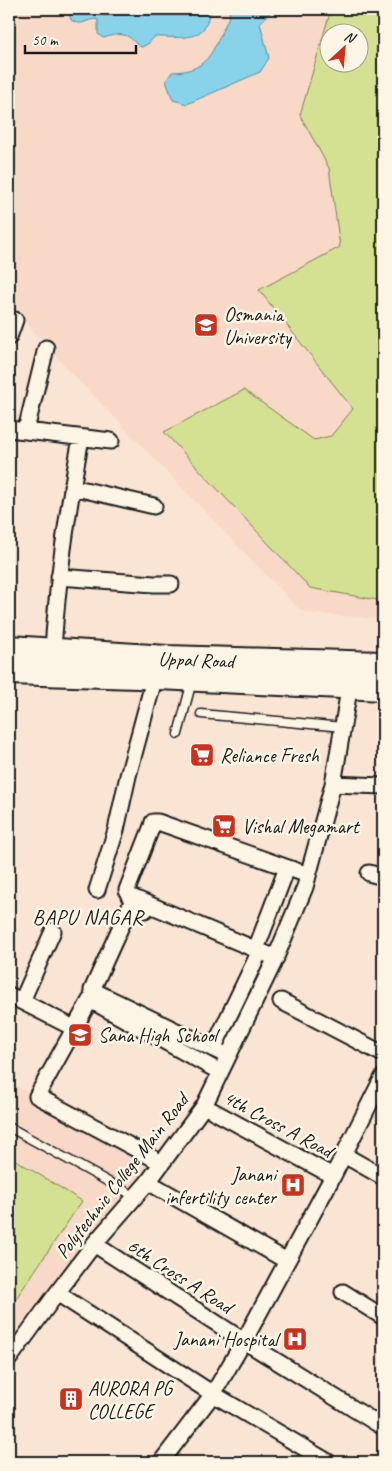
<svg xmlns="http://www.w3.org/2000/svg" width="392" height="1471" font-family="Caveat,sans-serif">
  <rect width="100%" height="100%" fill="#fae4d3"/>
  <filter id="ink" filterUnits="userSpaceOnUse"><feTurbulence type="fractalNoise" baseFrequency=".02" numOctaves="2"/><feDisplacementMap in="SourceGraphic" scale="10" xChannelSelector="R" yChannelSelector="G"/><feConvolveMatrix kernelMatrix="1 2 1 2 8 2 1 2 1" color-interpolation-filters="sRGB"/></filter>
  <g filter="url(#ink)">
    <!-- built -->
    <path fill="#f8d8c7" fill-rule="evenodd" d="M9,9H383V619L307,613L299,609L47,347L9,303ZM330,32H360V62H330Z
      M9,1082L153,1164L54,1280L9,1340Z"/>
    <!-- green -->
    <path fill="#d4e193" stroke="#787e58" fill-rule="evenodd" d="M331,9H383V601L310,588L164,432L244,390L314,440L331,436L353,409L259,290L340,247L329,168L300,115ZM330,32H360V62H330Z
      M9,1156L82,1201L9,1309Z"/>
    <!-- water -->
    <path fill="#88d3e9" stroke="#5d8a97" d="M68,9H212C208,14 208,23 204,28C193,42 169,36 154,37L149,43L142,47C135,45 135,41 129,37C121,32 111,36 103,38L98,34V20C87,17 84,28 71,20Z
      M228,9H273L260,23L269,58L260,72L187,104L173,100L166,81L172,72C212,72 214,45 230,15Z"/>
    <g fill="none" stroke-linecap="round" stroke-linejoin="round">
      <defs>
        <path id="lane" d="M201,714L343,727
          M178,734L192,681
          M9,1127L136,1197"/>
        <path id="street" d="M9,337L15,320
          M9,429L111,441
          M26,430L46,348
          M72,487L154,506
          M59,577L154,584H171
          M53,651C57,580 68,508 81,438
          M333,784L383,786
          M369,873L383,877
          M97,890L116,830L128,776L155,676
          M145,910L131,904L92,990L228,1056
          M256,949L287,868
          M276,958L129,896L127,890L152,826L153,822H158L308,875
          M9,995L66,1024
          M22,1001L53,931
          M281,1001L383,1054
          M213,1049L257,957
          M204,1106L333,1176
          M344,1155L383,1177
          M162,1163L37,1096L90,1000L220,1072
          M148,1182L287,1261
          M94,1244L244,1341L383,1427
          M343,1292L383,1317
          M57,1293L213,1394L328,1462
          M9,1359L57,1293L94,1244L148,1182L204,1106L273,964L305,887L333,784L351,678
          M161,1462L213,1394L244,1341L333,1176L383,1077"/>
        <path id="highway" d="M9,649L167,659L383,665
          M9,671L138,675L383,687"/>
      </defs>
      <!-- lane casing -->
      <use href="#lane" stroke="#1c1c1c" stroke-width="11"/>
      <!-- street casing -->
      <use href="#street" stroke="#1c1c1c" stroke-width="19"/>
      <!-- highway casing -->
      <use href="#highway" stroke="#1c1c1c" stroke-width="30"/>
      <!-- lane -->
      <use href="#lane" stroke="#fcf5e5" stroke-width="8"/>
      <!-- street -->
      <use href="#street" stroke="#fcf5e5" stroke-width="15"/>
      <!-- highway -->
      <use href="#highway" stroke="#fcf5e5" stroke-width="26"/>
    </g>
  </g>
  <!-- icons -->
  <defs>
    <symbol id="university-square" viewBox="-11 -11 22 22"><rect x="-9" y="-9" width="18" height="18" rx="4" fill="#c8321e" stroke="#fcf5e5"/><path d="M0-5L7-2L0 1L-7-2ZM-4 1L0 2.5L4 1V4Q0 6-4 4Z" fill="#fff"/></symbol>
    <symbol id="supermarket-square" viewBox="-11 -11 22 22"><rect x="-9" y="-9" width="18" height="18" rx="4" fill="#c8321e" stroke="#fcf5e5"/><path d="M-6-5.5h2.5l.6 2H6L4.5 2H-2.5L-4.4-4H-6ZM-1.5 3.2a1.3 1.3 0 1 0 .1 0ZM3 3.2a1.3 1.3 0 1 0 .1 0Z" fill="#fff"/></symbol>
    <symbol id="hospital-square" viewBox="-11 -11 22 22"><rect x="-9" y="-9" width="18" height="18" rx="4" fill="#c8321e" stroke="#fcf5e5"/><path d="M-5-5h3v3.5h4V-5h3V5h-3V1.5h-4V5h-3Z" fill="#fff"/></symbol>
    <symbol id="building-square" viewBox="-11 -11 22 22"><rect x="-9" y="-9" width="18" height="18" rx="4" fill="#c8321e" stroke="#fcf5e5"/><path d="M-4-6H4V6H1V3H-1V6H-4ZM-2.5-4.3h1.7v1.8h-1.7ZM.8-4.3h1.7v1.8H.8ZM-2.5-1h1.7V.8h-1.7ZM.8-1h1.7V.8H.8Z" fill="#fff"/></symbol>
  </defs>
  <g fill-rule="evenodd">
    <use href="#university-square" x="192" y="311" width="28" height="28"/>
    <use href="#supermarket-square" x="188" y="741" width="28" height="28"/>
    <use href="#supermarket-square" x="210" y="812" width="28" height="28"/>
    <use href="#university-square" x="66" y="1021" width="28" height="28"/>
    <use href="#hospital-square" x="279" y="1171" width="28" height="28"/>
    <use href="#hospital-square" x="281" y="1325" width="28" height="28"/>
    <use href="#building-square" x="57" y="1385" width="28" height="28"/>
  </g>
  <g text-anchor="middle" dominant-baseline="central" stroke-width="5" stroke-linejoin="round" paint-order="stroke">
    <!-- poi labels -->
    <g font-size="20" fill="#1c1c1c" stroke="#fcf5e5" text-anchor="start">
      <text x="224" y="314">Osmania<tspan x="224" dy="23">University</tspan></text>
      <text x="220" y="755">Reliance Fresh</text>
      <text x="242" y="826">Vishal Megamart</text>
      <text x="98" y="1035">Sana High School</text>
      <text x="276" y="1174" text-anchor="end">Janani<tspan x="276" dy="23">infertility center</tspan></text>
      <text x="278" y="1339" text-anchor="end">Janani Hospital</text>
      <text x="88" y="1388">AURORA PG<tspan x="88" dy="23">COLLEGE</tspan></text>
    </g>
    <!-- street labels -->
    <g font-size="20" fill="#1c1c1c" stroke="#fcf5e5">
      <text transform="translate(196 660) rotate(2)">Uppal Road</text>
      <text transform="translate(278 1124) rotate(28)">4th Cross A Road</text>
      <text transform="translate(122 1176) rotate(-52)">Polytechnic College Main Road</text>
      <text transform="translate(180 1276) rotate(33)">6th Cross A Road</text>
    </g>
    <!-- neighbourhood labels -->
    <g font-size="21" letter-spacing="1" fill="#1c1c1c" stroke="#fcf5e5">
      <text x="88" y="917">BAPU NAGAR</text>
    </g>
  </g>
  <!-- margin -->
  <rect width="392" height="1471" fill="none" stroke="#fcf5e5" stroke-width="30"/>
  <rect x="15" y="15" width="362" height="1441" fill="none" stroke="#1c1c1c" stroke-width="2" filter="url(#ink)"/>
  <!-- north arrow -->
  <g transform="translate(344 48) rotate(26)"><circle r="24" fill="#fcf5e5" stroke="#a29e95"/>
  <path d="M0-4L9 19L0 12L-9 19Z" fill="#c8321e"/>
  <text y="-8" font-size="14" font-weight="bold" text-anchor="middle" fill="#1c1c1c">N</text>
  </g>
  <!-- scale -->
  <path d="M25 45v8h111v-8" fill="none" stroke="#1c1c1c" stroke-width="2.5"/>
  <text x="32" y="45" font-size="15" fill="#1c1c1c" stroke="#fcf5e5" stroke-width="4" paint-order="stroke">50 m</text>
</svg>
